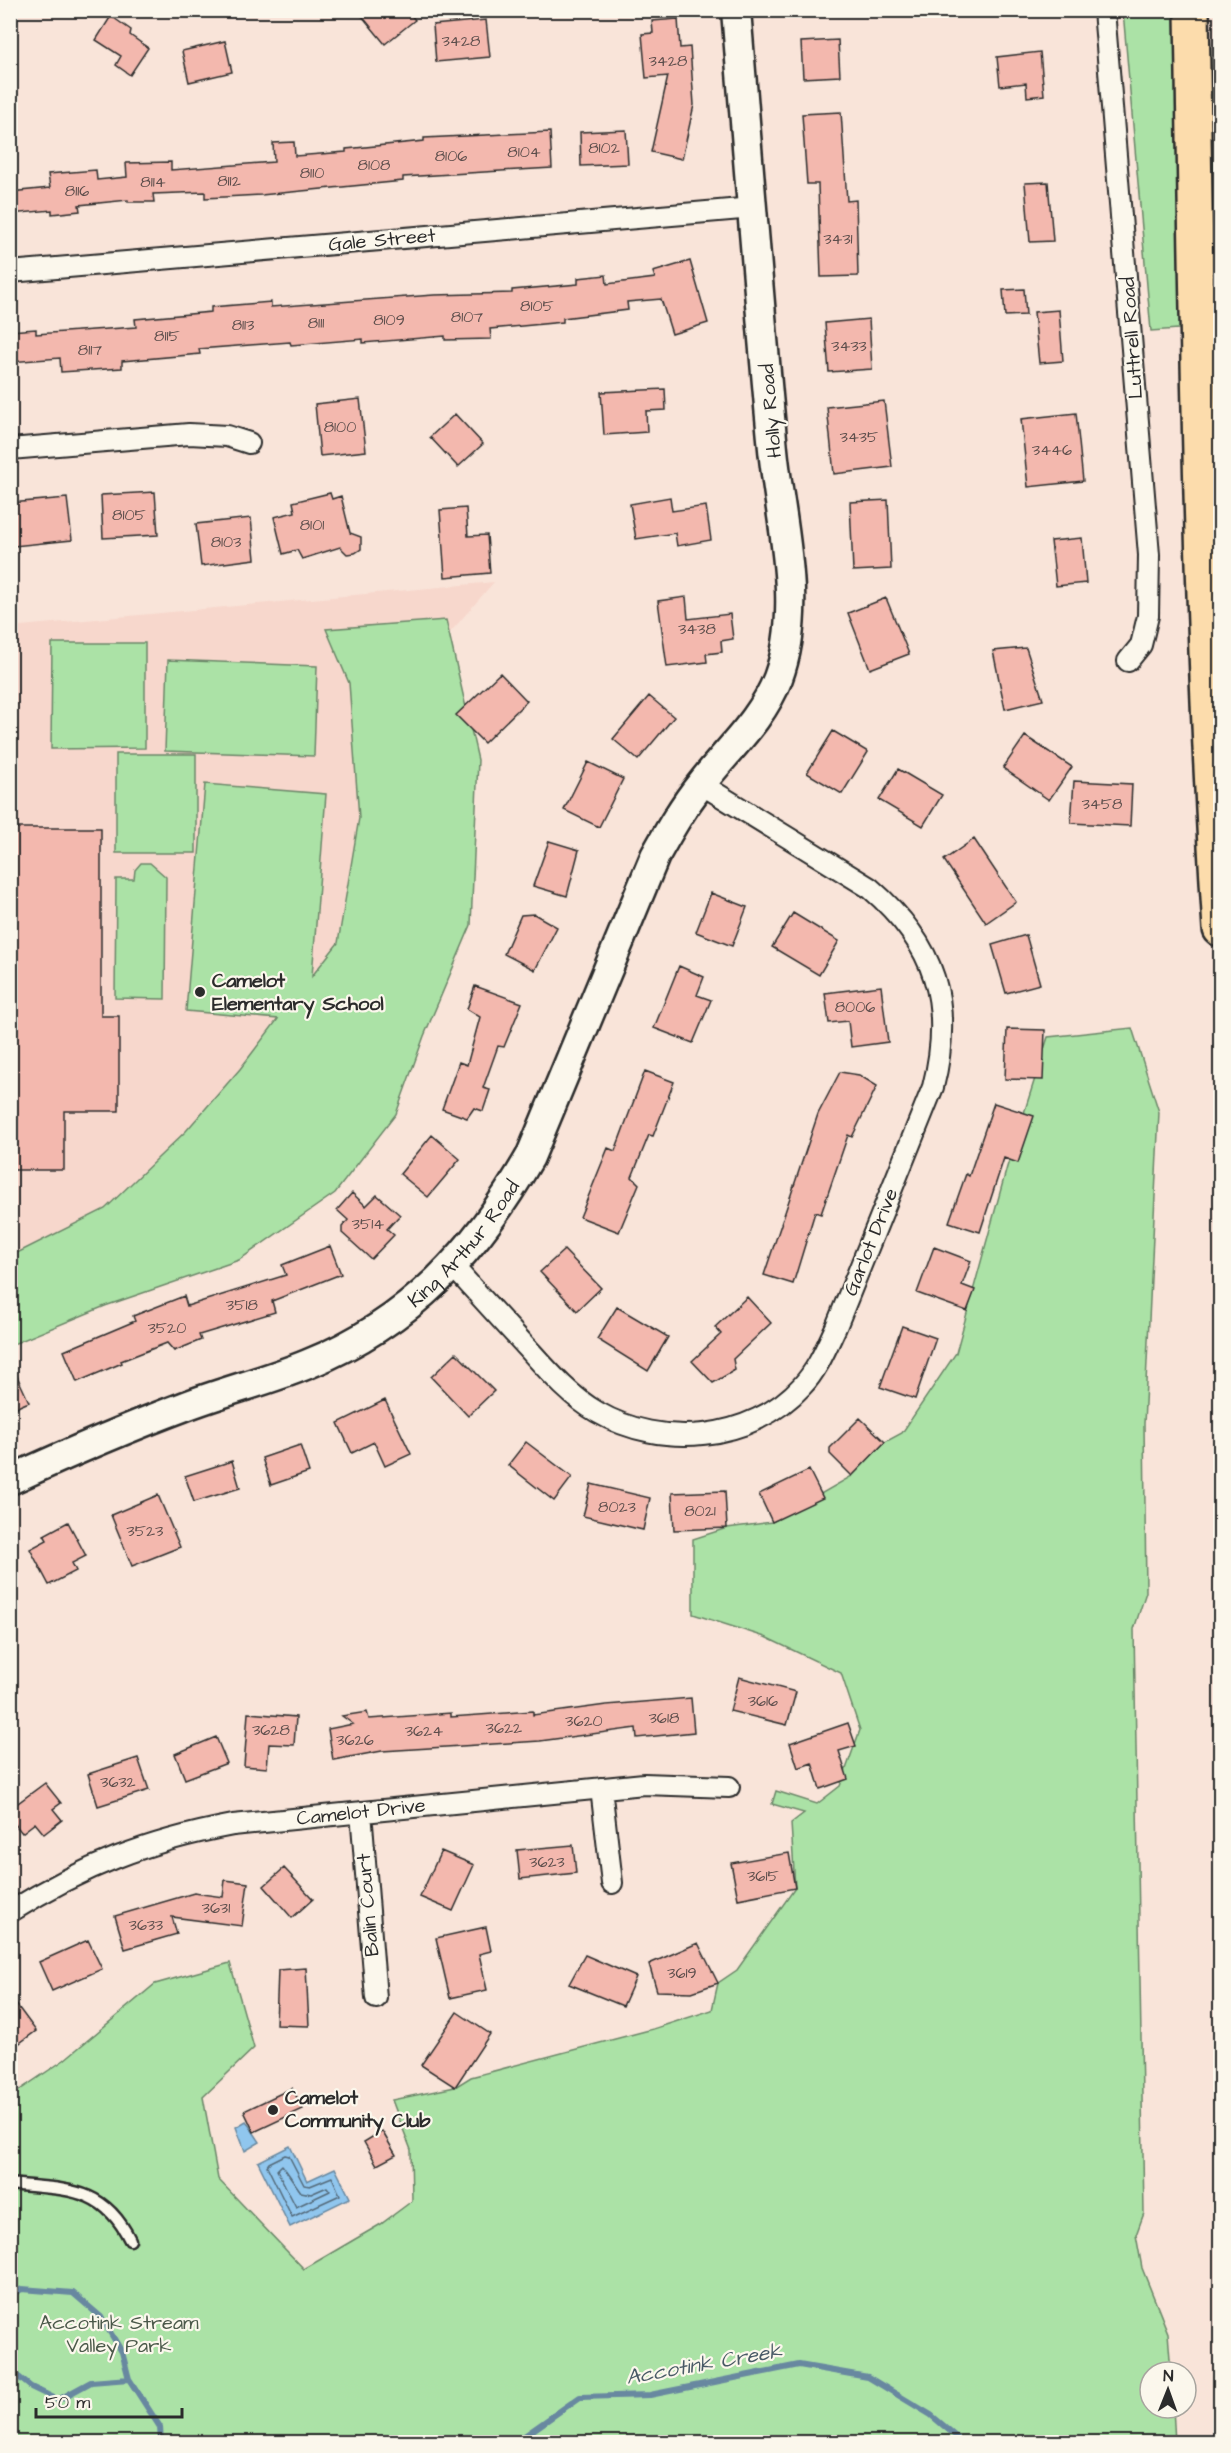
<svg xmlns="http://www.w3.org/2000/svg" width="1231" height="2453" font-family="'Architects Daughter',sans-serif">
  <rect width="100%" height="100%" fill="#f9e4d9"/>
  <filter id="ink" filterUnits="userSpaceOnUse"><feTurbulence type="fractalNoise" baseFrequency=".0167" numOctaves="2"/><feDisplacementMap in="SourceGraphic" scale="12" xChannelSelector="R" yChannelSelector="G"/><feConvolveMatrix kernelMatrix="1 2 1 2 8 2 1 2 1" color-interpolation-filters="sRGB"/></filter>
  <g filter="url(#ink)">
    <!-- built -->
    <path fill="#f7d7cc" d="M494,582L360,736L457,831L322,1154L10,1299V627Z"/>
    <!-- green -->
    <path fill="#abe2a6" stroke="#6b8668" stroke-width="1.5" d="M1123,11H1209L1220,235V326L1151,331Z
      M446,620L478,760L471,925L424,1036L396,1114L335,1193L239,1260L105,1306L11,1345V1256L105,1209L186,1131L240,1069L278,1019L186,1011L205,784L326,794L312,976L338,943L359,818L349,683L326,629Z
      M52,643H145V748L51,749Z
      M168,660L317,666L314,756L165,751Z
      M116,754H196V853H116Z
      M141,863H150L166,877L165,999L115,998L116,879H134L135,870Z
      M1132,1028L1159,1112L1144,1424L1146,1592L1134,1629L1144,2213L1136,2235L1142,2268L1168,2333L1171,2372H1150V2408H1173L1175,2442H11V2096L64,2060L155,1984L230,1963L254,2048L203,2097L218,2179L304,2269L381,2224L412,2201L411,2150L392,2100L455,2087L471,2077L653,2029L712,2010L718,1983L737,1970L795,1888L791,1823L804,1813L772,1804L776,1791L817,1804L840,1786L860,1730L841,1673L765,1637L693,1614V1539L727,1528L772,1522L852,1476L885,1442L902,1433L956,1353L1007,1167L1048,1037Z"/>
    <!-- water -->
    <path fill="#90c6ee" stroke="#6888a0" stroke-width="1.5" d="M246,2121L260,2142L245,2151L236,2127Z
      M290,2146L307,2181L335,2168L350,2198L290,2227L258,2162Z"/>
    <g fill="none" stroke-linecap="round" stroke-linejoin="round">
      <!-- shore -->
      <path stroke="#536979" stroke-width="1.5" d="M285,2155L289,2156L304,2185L310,2186L332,2177L340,2195L292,2217L267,2166L269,2163Z
        M282,2165L301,2192L311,2194L327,2187L330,2191L296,2207L277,2170Z"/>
      <!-- stream -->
      <path stroke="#6888a0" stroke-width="6" d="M10,2296L22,2289L73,2293L101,2317L122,2352L129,2379
        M10,2370L31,2387L58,2400L91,2382L129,2379L160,2427L161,2442
        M516,2442L580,2397L650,2395L799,2365L868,2377L931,2415L963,2442"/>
    </g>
    <!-- building -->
    <path fill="#f3b8ae" stroke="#2b2b2b" stroke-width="1.5" d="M357,10H407L415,20L385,44Z
      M111,16L131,30L130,35L148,48L130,75L116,65L121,56L96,40Z
      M678,19L680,48L690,47L694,105L682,159L651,152L668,76L646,78L642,34L653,33L652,21Z
      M486,20L490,57L436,62L433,25Z
      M838,40L840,76L803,78L801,42Z
      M225,41L232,72L189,82L182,51Z
      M1040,52L1044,95L1027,97L1026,83L1000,86L997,57Z
      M841,112L847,201L856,200L858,276L821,277L818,184H807L802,114Z
      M626,130L628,164L581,166L580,132Z
      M550,132L552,168L403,177V181L261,195L205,198V192L153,194L154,202H128V200L79,205L80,211L52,214V210L10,214V192L50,188L48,174L96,170L97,180L127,177L126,163L171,162V170L274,162L273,143L294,142L295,156L346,152V149L424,141V138Z
      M1048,182L1053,241L1030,242L1025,183Z
      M690,261L708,323L672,334L661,299L627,302L628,310L563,318V322L490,329L491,339L445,340V336L363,343V339L291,345L290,342L199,349L200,354L122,361V368L61,372L60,358L10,362V331L36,329V334L136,327L135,319L211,312V307L271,302V307L434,295L512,293V290L578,284V278L606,275L607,284L655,278L653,272Z
      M1024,289L1026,315L1005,316L1003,290Z
      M1059,310L1063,361L1039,363L1034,312Z
      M869,319L872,369L829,372L825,323Z
      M665,389L666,410L646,411L647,432L604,435L601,392Z
      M360,399L366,451L320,456L315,404Z
      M884,401L892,467L834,474L827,407Z
      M1076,413L1083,481L1028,487L1021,419Z
      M455,414L483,444L458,467L430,437Z
      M155,492L158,535L103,538L101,495Z
      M330,493L332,499L341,496L350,533L361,537V549L355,553L347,554L340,547L302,559L297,550L283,554L274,517L295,512L293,502Z
      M670,497L672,511L706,506L711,540L677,546L675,533L636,539L630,504Z
      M67,498L72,540L14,546L10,503Z
      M888,500L891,569L853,571L850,502Z
      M466,508L468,536L487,535L490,573L445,577L440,510Z
      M251,518L255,559L201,566L196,524Z
      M1082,538L1086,583L1056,586L1051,541Z
      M686,597L688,619L730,614L733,639L721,641L722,652L706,654L707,662L667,667L658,601Z
      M886,598L909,654L870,669L848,613Z
      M1026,648L1043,700L1005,709L993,651Z
      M500,673L527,701L484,743L456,715Z
      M649,696L674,717L638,760L613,739Z
      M833,731L868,752L842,794L807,773Z
      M1025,736L1072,767L1049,800L1003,768Z
      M588,762L623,779L599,827L564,810Z
      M898,769L942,795L923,826L879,800Z
      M1074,781L1132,784L1130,826L1071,823Z
      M10,828H101V1016H119V1111H64V1170H10Z
      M974,839L1016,902L986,923L944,860Z
      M549,841L579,850L567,896L533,886Z
      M711,893L747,907L732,946L696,932Z
      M793,913L839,941L819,975L772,947Z
      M534,914L557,927L535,970L504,954L521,915Z
      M1026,935L1040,984L1006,993L992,945Z
      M679,966L704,977L697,995L711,1000L693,1043L654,1028Z
      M475,986L522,1003L504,1047L498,1046L483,1088L490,1090L483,1111L474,1108L467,1118L442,1109L459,1062L467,1065L480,1017L467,1009Z
      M881,986L888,1042L851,1047L848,1021L829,1023L825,993Z
      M1007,1029L1045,1030L1043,1080L1005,1079Z
      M645,1071L674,1082L653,1136L649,1135L632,1177L639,1184L619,1232L580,1217L608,1148L615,1151Z
      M840,1072L859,1075L877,1086L852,1137L848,1135L821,1214L815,1212L793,1284L764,1275L818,1114Z
      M994,1103L1034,1116L1018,1163L1004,1158L980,1232L949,1222L966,1174L969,1176Z
      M432,1135L460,1159L428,1197L400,1174Z
      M352,1193L366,1206L377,1195L400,1215L387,1229L394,1235L371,1259L342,1233V1227L348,1220L337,1210Z
      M330,1246L341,1274L272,1301L275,1312L199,1335L201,1340L174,1351L167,1343L121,1361L122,1363L77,1382L64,1351L135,1321L133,1316L184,1296L187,1306L286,1275L282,1265Z
      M934,1247L971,1261L962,1285L975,1290L967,1311L917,1293Z
      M564,1250L601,1288L577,1311L540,1272Z
      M747,1297L771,1323L733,1359L735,1370L713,1383L692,1361L721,1334L715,1327Z
      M617,1307L668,1337L648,1371L597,1339Z
      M902,1326L936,1338L915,1399L880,1387Z
      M456,1353L494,1391L468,1416L431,1377Z
      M10,1361L29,1402L10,1410Z
      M385,1400L411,1454L385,1466L374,1442L352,1453L338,1423Z
      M860,1418L885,1442L852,1476L830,1454V1448Z
      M526,1442L572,1477L554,1501L508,1465Z
      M300,1445L309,1472L271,1485L262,1458Z
      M232,1461L240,1488L194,1502L185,1476Z
      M809,1470L823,1498L772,1522L759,1494Z
      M591,1484L650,1498L643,1530L583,1516Z
      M725,1491L727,1528L674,1530L672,1493Z
      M158,1495L180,1547L132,1566L111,1515Z
      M68,1522L86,1556L72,1563L76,1571L49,1585L30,1549L47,1540L44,1535Z
      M739,1677L796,1692L787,1725L730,1711Z
      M691,1698L694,1732L637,1738L636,1728L540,1741L382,1751L333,1760L328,1729L353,1724L342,1716L367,1712L369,1719L451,1713V1717L533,1711V1715L606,1705Z
      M248,1713L296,1717L294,1745L269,1744L267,1768L244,1766Z
      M848,1723L856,1746L839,1751L848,1779L820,1789L812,1763L798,1768L790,1743Z
      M216,1737L227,1763L185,1779L175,1754Z
      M138,1758L149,1790L98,1806L88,1774Z
      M45,1783L61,1803L53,1809L62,1820L44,1834L35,1823L22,1833L10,1818V1809Z
      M573,1845L576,1873L520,1879L517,1850Z
      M441,1851L474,1865L453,1911L420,1897Z
      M789,1853L795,1888L738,1899L731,1863Z
      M284,1868L313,1899L292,1918L264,1886Z
      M225,1880L248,1883L242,1926L172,1917L177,1934L125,1949L115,1916L194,1893L223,1897Z
      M486,1927L491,1951L479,1954L487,1990L450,1998L436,1938Z
      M88,1940L102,1969L52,1991L39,1962Z
      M698,1943L718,1983L692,1992L657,1991L649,1964Z
      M585,1955L636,1977L623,2006L569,1984Z
      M306,1968L309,2026L276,2025L278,1970Z
      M10,1996L36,2031L10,2050Z
      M457,2012L490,2034L455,2087L421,2065Z
      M292,2088L303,2109L254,2132L244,2111Z
      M382,2131L396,2155L377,2165L364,2142Z"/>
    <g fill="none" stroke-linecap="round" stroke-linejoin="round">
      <defs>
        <path id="lane" d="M10,2184C65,2190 103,2185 130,2240"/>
        <path id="street" d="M1104,10L1149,555L1148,616L1141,645L1128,661
          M10,272L753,208
          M10,449L189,434L227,436L249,443
          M453,1266C476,1292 500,1318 523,1343C545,1367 568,1395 597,1412C661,1449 751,1442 802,1386C818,1369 826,1348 836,1327L933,1087C954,1004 936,945 870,888L701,784
          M601,1788L612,1883
          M361,1812L376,1998
          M10,1912C83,1866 148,1841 233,1825L644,1784L729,1787"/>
        <g id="secondary">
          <path id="s1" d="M10,1480C67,1454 124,1429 183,1407C224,1391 267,1381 308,1364C411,1322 476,1251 530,1157L655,856C669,831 683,806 701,784C728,749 762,720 778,678C805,605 780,523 773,449C759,303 748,157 736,10"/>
        </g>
        <path id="highway" d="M1192,10C1197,317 1200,623 1220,929"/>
      </defs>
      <!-- lane casing -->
      <use href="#lane" stroke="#2b2b2b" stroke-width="15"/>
      <!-- street casing -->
      <use href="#street" stroke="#2b2b2b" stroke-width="24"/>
      <!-- secondary casing -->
      <use href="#secondary" stroke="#2b2b2b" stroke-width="33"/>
      <!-- highway casing -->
      <use href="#highway" stroke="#2b2b2b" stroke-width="38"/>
      <!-- lane -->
      <use href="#lane" stroke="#fbf7ec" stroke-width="10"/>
      <!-- street -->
      <use href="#street" stroke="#fbf7ec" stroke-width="20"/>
      <!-- secondary -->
      <use href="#secondary" stroke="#fbf7ec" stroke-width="28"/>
      <!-- highway -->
      <use href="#highway" stroke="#fcdcac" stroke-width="33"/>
    </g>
  </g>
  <!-- markers -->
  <g fill="#2b2b2b" stroke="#fbf7ec" stroke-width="2">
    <circle cx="200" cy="992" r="6"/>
    <circle cx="273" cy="2110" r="6"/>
  </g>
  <g text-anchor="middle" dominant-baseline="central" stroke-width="4.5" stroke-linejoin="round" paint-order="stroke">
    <!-- number labels -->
    <g font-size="16" fill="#5d4e4c">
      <text x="461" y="41">3428</text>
      <text x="668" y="61">3428</text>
      <text x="604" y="148">8102</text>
      <text x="524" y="152">8104</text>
      <text x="451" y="156">8106</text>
      <text x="374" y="165">8108</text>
      <text x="312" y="173">8110</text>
      <text x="229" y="181">8112</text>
      <text x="153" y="182">8114</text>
      <text x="77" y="191">8116</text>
      <text x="838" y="239">3431</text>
      <text x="537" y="306">8105</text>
      <text x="467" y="317">8107</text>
      <text x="389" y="320">8109</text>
      <text x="316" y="323">8111</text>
      <text x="243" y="325">8113</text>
      <text x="167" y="336">8115</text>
      <text x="849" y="346">3433</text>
      <text x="90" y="350">8117</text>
      <text x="340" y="427">8100</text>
      <text x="859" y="437">3435</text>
      <text x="1052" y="450">3446</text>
      <text x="129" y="515">8105</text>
      <text x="312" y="525">8101</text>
      <text x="226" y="542">8103</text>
      <text x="697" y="629">3438</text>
      <text x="1102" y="804">3458</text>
      <text x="855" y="1007">8006</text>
      <text x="368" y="1224">3514</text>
      <text x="242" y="1305">3518</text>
      <text x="167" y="1328">3520</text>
      <text x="617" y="1507">8023</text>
      <text x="700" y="1511">8021</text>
      <text x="145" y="1531">3523</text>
      <text x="763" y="1701">3616</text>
      <text x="664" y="1718">3618</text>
      <text x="584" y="1721">3620</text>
      <text x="504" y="1728">3622</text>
      <text x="271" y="1730">3628</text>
      <text x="424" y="1731">3624</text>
      <text x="355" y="1740">3626</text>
      <text x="118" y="1782">3632</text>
      <text x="547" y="1862">3623</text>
      <text x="763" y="1876">3615</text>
      <text x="216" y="1908">3631</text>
      <text x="146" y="1925">3633</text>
      <text x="682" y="1973">3619</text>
    </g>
    <!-- street labels -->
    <g font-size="20" fill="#2b2b2b" stroke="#fbf7ec">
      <text transform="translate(382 240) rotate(-5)">Gale Street</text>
      <text transform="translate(1132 338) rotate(-94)">Luttrell Road</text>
      <text transform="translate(771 411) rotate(-95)">Holly Road</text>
      <text stroke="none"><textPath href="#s1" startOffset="520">King Arthur Road</textPath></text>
      <text transform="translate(871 1242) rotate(-68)">Garlot Drive</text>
      <text transform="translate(361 1812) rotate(-6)">Camelot Drive</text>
      <text transform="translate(368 1905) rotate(-95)">Balin Court</text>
    </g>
    <!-- poi labels -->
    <g font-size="20" font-weight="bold" fill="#2b2b2b" stroke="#fbf7ec" text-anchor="start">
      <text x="212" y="981">Camelot<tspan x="212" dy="23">Elementary School</tspan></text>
      <text x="285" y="2098">Camelot<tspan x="285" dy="23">Community Club</tspan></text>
    </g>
    <!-- park labels -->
    <g font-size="20" fill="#4b594a" stroke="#fbf7ec">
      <text x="119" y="2323">Accotink Stream<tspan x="119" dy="23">Valley Park</tspan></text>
    </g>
    <!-- water labels -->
    <g font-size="21" font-style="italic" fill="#495a66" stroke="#fbf7ec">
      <text transform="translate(704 2364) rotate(-10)">Accotink Creek</text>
    </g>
  </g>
  <!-- margin -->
  <rect width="1231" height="2453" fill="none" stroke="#fbf7ec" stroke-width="36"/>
  <rect x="18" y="18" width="1195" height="2417" fill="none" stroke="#2b2b2b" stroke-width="2" filter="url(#ink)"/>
  <!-- north arrow -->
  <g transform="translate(1168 2390) rotate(1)"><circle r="28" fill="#fbf7ec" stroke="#a8a59f" stroke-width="1.5"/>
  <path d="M0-4.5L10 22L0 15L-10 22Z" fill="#2b2b2b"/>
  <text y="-9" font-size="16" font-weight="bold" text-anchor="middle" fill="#2b2b2b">N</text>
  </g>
  <!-- scale -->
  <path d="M36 2408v9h146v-9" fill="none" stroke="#2b2b2b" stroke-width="3"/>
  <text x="45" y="2408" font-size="18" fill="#2b2b2b" stroke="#fbf7ec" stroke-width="4.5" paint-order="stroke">50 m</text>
</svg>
